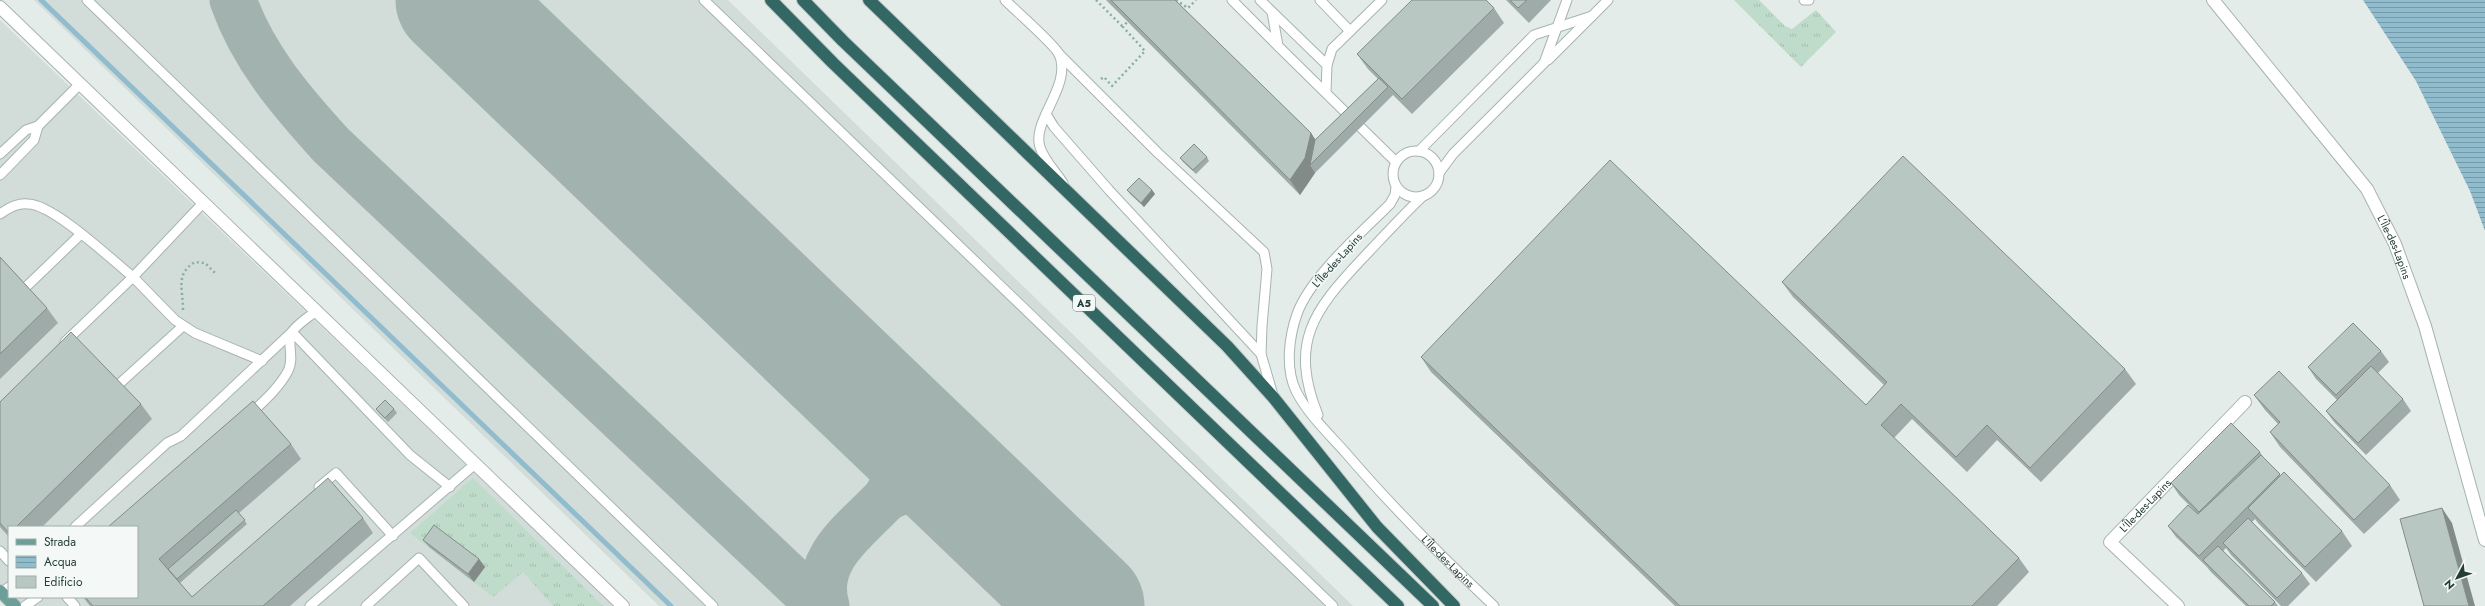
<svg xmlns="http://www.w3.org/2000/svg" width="2485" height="606" font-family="Jost,sans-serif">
  <defs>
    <pattern id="grass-tufts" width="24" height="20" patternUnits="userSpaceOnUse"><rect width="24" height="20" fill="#bfdcca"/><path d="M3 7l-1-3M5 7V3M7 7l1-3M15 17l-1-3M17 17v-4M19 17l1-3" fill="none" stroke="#a4beae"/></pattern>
    <pattern id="water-rules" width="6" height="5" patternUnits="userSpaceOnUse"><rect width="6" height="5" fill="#90bccd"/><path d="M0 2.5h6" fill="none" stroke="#759aa7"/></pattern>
  </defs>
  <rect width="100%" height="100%" fill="#e4ecea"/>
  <!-- built -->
  <path fill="#d2dcd9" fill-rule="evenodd" d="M34,0H728L1353,606H659Z
    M0,20L328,333L614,606H17L0,588ZM9,527H137V597H9Z"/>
  <!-- grass -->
  <path fill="url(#grass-tufts)" d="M1734,0H1759L1785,26L1792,29L1816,10L1836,32L1801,67Z
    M473,478L603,606H553L523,572L493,597L410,533Z"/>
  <!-- water -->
  <path fill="url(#water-rules)" d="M2363,0H2485V231L2470,191L2416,81Z"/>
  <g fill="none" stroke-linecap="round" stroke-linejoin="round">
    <!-- stream -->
    <path stroke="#90bccd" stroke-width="5" d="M41,0L671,606"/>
    <!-- taxiway -->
    <path stroke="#a2b2af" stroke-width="47" d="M233,0C253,57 291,101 331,145L820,606
      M885,499C925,476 947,491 984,508
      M826,606C812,559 856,530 885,499C909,467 888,432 872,401"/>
    <!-- runway -->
    <path stroke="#a2b2af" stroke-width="117" d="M454,0L1086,606"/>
    <defs>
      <g id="service">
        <path d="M87,0L713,606"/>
        <path d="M704,0L1333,606"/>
        <path d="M1005,0C1016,11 1054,44 1059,54C1073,85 1031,121 1040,147C1044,160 1056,172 1063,183"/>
        <path d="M1232,0L1278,46"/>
        <path d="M1260,0L1327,65"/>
        <path d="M1320,0L1350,31"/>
        <path d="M1804,0H1809"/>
        <path d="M1272,12L1278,46L1396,162"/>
        <path d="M1058,53L1158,153L1264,252L1267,269L1262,326L1261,354"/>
        <path d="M1548,60L1608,0"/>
        <path d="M1326,91L1327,65L1332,49L1382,0"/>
        <path d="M1046,114L1054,127L1109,190L1261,354L1273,395"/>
        <path d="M1419,151L1534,35L1592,16"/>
        <circle cx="1416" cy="174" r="23"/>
        <path d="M0,154L26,130L38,126L80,84"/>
        <path d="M1439,173L1453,154L1544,63L1567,0"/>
        <path d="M0,175L34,140L38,126"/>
        <path id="s1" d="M1396,187L1395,195L1390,204C1361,233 1311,276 1297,314C1289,337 1285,368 1296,391C1307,413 1328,433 1345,452C1392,507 1442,557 1494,606"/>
        <path d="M203,203L133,277L175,320L195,333L262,361"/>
        <path d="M0,214C8,208 18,203 28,204C53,204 112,260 133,277L65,342"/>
        <path d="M25,288L81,234"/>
        <path d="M118,385L183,326"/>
        <path d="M249,415C263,402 279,388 288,371C295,357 286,344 292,332C297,324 309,317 316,311"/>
        <path d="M1318,415C1289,343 1313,311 1362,259C1382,238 1402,216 1423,196"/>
        <path d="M319,487L336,473L393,536"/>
        <path d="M75,527L167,443L181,436L292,332L410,455L450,487"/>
        <path d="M0,551L9,561"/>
        <path d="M2,593L9,587"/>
        <path d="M67,597L75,606"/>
        <path d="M25,606L38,597"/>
        <path d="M310,606L475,464"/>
        <path d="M366,606L419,558L464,606"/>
      </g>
      <g id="minor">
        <path d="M0,7L623,606"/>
        <path id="s2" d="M2178,606L2110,542L2245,402"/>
      </g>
      <g id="tertiary">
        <path id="s3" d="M2213,0L2367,189L2395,244L2425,326L2485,540"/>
      </g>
      <path id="primary" d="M0,591L15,606"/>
      <path id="motorway" d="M771,0L833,63L1398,606
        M803,0L843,41L1433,606
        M869,0L1227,346L1273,397L1377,527L1454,606"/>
    </defs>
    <!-- service casing -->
    <use href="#service" stroke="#a7b4b1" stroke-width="11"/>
    <!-- minor casing -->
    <use href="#minor" stroke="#a7b4b1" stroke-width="14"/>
    <!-- tertiary casing -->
    <use href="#tertiary" stroke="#a7b4b1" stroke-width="14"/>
    <!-- primary casing -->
    <use href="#primary" stroke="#c2c9c8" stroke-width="14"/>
    <!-- motorway casing -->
    <use href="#motorway" stroke="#c2c9c8" stroke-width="14"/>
    <!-- path -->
    <path stroke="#87aea6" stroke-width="2.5" stroke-dasharray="2 3" stroke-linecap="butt" d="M1096,0L1123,27
      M1176,0L1188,8L1196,0
      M1101,79L1104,77L1112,86L1145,51L1123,27L1127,22
      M183,310C183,289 175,274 195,262L205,263L216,274"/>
    <!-- service -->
    <use href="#service" stroke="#fff" stroke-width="9"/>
    <!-- minor -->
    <use href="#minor" stroke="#fff" stroke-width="12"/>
    <!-- tertiary -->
    <use href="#tertiary" stroke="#fff" stroke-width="12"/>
    <!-- primary -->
    <use href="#primary" stroke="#6c9f98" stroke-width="12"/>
    <!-- motorway -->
    <use href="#motorway" stroke="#336763" stroke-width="12"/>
  </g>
  <!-- wall -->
  <path fill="#9faba8" d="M1106,0H1175L1311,133L1315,140L1378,79L1368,69L1357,54L1494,8L1504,23L1412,114L1393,95L1315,173L1300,195Z
    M1506,0H1551L1529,23Z
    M1207,157L1209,161L1196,174L1183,162L1180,158Z
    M1127,190H1152L1155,194L1144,207L1130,194Z
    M0,257L47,308L58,323L0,379Z
    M1782,282L2125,369L2136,384L2041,482L1997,440L1967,472L1912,419L1894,438L2019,558L2029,572L1997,606H1675L1431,372L1421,357L1866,405L1884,385L1793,297Z
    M2381,351L2389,362L2378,373L2403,399L2411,411L2366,455L2334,422L2326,411L2337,400L2316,379L2308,367Z
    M2254,395L2390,485L2400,500L2364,534L2280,447L2270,432L2278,424L2265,410Z
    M0,402L141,404L152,419L42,527H9V537L0,527Z
    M376,409H394L397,413L388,422L379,413Z
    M291,444L301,459L239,513L247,524L180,583L192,597L363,518L373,533L290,606H90L83,597H137V527Z
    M2260,452L2265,460L2281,476L2342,531L2352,546L2316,582L2258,523L2255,519L2252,522L2302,573L2310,584L2288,606H2281L2231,555L2226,548L2223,551L2275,602L2278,606H2246L2211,572L2207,567L2176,537L2168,526L2194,510L2179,495L2171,483Z
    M423,540L479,559L485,567L474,582L429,547Z"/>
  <!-- shaded-wall -->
  <path fill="#828b88" d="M1311,133L1321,148L1310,165L1315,173L1300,195L1290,180Z
    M1152,190L1155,194L1144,207L1141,203Z
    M2442,508L2452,523L2475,606H2469Z
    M479,559L485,567L474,582L468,574Z"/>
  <!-- building -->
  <path fill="#b9c7c3" stroke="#828b88" d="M1111,0H1175L1311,133L1305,158L1290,180Z
    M1412,0H1486L1494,8L1402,99L1357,54Z
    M1510,0H1527L1518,8Z
    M1379,78L1388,87L1310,165L1315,140Z
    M1194,144L1207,157L1193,170L1180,158Z
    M1903,156L2125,369L2030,468L1987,425L1956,457L1901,404L1881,425L2019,558L1972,606H1680L1421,357L1610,160L1866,405L1887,382L1782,282Z
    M1139,178L1152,190L1141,203L1127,190Z
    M0,257L47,308L0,354Z
    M2353,323L2381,351L2336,395L2308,367Z
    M71,332L141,404L16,527H9V533L0,523V402Z
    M2371,366L2403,399L2358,443L2326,411Z
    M2279,371L2390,485L2354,520L2270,432L2280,422L2254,395Z
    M385,400L394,409L385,418L376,409Z
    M253,401L291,444L159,559L192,597L328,478L363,518L263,606H93L85,597H137V527H108Z
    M2231,423L2260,452L2199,512L2171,483Z
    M2261,455L2280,474L2199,556L2168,526L2188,505L2198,514Z
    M2284,472L2342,531L2305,567L2248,508Z
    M2442,508L2469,606H2424L2400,519Z
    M236,510L245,520L177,579L168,569Z
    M2248,518L2302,573L2277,598L2223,543Z
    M434,525L479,559L468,574L423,540Z
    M2218,546L2275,602L2271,606H2249L2203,560Z"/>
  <g text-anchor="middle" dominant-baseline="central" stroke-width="3" stroke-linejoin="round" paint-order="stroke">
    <!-- shield labels -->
    <rect fill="#f4f9f7" stroke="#637572" stroke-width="1" x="1073" y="295" width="22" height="16" rx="3"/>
    <g font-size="10" font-weight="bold" fill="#253d39">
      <text x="1084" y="303">A5</text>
    </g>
    <!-- street labels -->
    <g font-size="11" fill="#253d39" stroke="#f4f9f7">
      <text stroke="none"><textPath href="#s3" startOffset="308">L'Île-des-Lapins</textPath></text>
      <text transform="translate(1337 260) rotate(-48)">L'Île-des-Lapins</text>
      <text stroke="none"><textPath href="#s2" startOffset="144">L'Île-des-Lapins</textPath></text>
      <text stroke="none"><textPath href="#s1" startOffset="471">L'Île-des-Lapins</textPath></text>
    </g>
  </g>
  <!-- legend -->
  <rect x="8" y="526" width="130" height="72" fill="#f4f9f7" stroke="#a1aeab"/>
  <rect x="16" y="539" width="20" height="6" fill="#6c9f98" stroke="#a1aeab"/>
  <text x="44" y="546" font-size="12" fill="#253d39">Strada</text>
  <rect x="16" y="556" width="20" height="12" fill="url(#water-rules)" stroke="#a1aeab"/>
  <text x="44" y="566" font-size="12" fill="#253d39">Acqua</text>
  <rect x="16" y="576" width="20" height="12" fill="#b9c7c3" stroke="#a1aeab"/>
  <text x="44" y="586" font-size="12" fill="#253d39">Edificio</text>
  <!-- north arrow -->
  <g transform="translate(2457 578) rotate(229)" stroke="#f4f9f7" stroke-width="3" paint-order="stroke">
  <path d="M0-3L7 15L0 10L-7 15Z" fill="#253d39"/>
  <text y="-6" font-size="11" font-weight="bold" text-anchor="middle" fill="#253d39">N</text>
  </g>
</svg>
